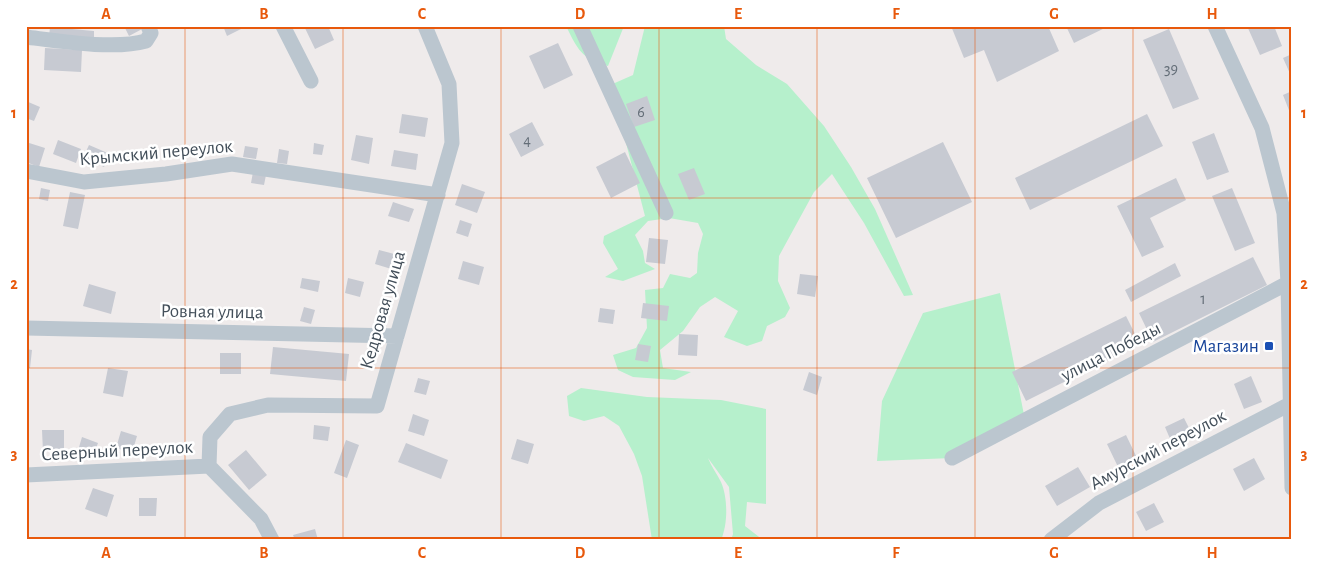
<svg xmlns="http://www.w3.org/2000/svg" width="1318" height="566" font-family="'Alegreya Sans',sans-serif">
  <rect width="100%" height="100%" fill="#efebeb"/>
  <!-- green -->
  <path fill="#b6f0cc" d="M566,26H624L608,66C581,58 578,50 566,26Z
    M645,26H724L726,39L756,65L787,84L824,126L851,167L875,209L913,295L904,296L864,223L832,174L814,192L779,256L778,281L790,308L785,317L767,326L762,341L747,346L724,337L738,311L715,297L700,307L683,331L660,350L663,368L691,372L675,380L633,377L618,370L613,355L636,348L647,328L645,290L663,288L670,274L690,278L697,273L698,253L703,234L698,223L669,218L648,221L635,235L643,251L645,263L655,269L623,281L605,277L618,269L603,243L604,236L645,216L620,120L608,86L633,75Z
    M1000,293L1025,420L952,458L877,461L882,401L923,313Z
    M581,388L647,397L721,400L766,409V504L747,502L745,526L763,540H731L733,534L729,487L708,458C711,466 717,474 721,482C728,498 728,524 721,540H652L642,476L634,454L619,426L604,416L584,421L569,416L567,396Z"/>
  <!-- building -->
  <path fill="#c7cad2" d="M124,26H143L144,28L129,36Z
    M223,26H247L227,36Z
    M304,26H328L334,40L315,49Z
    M951,26H1048L1059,51L997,82L984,50L964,58Z
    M1066,26H1109L1074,43Z
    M1247,26H1274L1282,46L1260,55Z
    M50,27L94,31V41L49,37Z
    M1169,29L1199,99L1173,109L1143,40Z
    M558,43L573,75L544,89L529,56Z
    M45,48L82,50L81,72L44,70Z
    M1292,54V78L1283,58Z
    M1292,91V118L1283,95Z
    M647,96L655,120L634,127L626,104Z
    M26,101L40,107L34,121L26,118Z
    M402,114L428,118L425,137L399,133Z
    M1147,114L1163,146L1030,210L1015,178Z
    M532,122L544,145L521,157L509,134Z
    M1214,133L1229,172L1207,180L1192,142Z
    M356,135L373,138L369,164L351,160Z
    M58,140L81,149L76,163L53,154Z
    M26,142L45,148L39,167L26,162Z
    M943,142L972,202L896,238L867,178Z
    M314,143L324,145L322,155L313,154Z
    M89,145L110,154L104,167L83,158Z
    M245,146L258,148L256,159L243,157Z
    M279,149L289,151L287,164L277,163Z
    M394,150L418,154L416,170L391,166Z
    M625,152L640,183L611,198L596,167Z
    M694,168L705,194L689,200L678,174Z
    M253,172L266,175L264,185L251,183Z
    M1176,178L1186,200L1150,218L1164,247L1142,257L1117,206Z
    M462,184L485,192L477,213L455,205Z
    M41,188L50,190L48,201L39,199Z
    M1232,188L1255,243L1235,251L1212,196Z
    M70,192L85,195L78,229L63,226Z
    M393,202L414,209L409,222L388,216Z
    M460,220L472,224L468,237L456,233Z
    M649,238L668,240L665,264L646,262Z
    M379,250L402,256L398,271L375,264Z
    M1253,257L1267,285L1153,342L1139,313Z
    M463,261L484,267L479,285L458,279Z
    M1175,263L1181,276L1131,302L1125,290Z
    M800,274L818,276L815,297L797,294Z
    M302,278L320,281L318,292L300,288Z
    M348,278L364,282L360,297L345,293Z
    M89,284L116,292L111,314L83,306Z
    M643,303L669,306L667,321L641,318Z
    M304,307L315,310L311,324L300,321Z
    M600,308L615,310L613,324L598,322Z
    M1126,316L1140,344L1026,401L1012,372Z
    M679,334L698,335L697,356L678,355Z
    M638,344L651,346L648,362L635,360Z
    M273,347L349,354L346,381L270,374Z
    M26,349L32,350L30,368H26Z
    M220,353H241V374H220Z
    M108,368L128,371L123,397L103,393Z
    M809,372L822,377L817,395L803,390Z
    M1251,376L1262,402L1244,409L1234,384Z
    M418,378L430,381L426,395L414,392Z
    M413,414L429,420L424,436L408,431Z
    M1184,418L1191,432L1171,441L1165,427Z
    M314,425L330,427L328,441L313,439Z
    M42,430H64V451L43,452Z
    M121,431L137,436L132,453L116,448Z
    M1126,435L1138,460L1119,469L1107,444Z
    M82,437L98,443L92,459L77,454Z
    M517,439L534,444L528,464L511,459Z
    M346,440L359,445L347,478L334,473Z
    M406,443L448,460L441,479L398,462Z
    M246,450L267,475L249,490L228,465Z
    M1254,458L1265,479L1244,491L1233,469Z
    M1078,467L1090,487L1057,506L1045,486Z
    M93,488L114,495L107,517L85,509Z
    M139,498H157L156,516H139Z
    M1154,503L1164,522L1146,531L1136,512Z
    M315,529L318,540H295L293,535Z"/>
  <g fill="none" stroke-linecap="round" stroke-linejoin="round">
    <!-- minor -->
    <path stroke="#bbc6cf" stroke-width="15" d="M283,26L311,81
      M580,26L666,213
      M1215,26L1262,128L1284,213L1288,283L1292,488
      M26,37C59,41 115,50 146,41L151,33L148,26
      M26,171L84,182L166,174L232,164L438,195
      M26,328L397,336
      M952,458L1288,283
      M209,466L210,437L230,414L268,405L377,406L452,143L449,84L425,26
      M209,466L261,519L272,540
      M26,475L209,466
      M1051,540L1099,503L1290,404"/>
  </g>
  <!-- grid -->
  <path fill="none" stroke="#e8590c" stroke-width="1" stroke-opacity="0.55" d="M185,26V540M343,26V540M501,26V540M659,26V540M817,26V540M975,26V540M1133,26V540M26,198H1292M26,368H1292"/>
  <!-- markers -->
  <rect fill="#1a4fb4" stroke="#fff" stroke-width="2" x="1264" y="341" width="10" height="10" rx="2.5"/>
  <g text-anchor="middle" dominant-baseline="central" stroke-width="5" stroke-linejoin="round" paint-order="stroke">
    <!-- number labels -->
    <g font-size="16" fill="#646e78">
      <text x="1171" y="69">39</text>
      <text x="641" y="112">6</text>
      <text x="527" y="140">4</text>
      <text x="1203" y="299">1</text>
    </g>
    <!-- street labels -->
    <g font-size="19" fill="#434f5a" stroke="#fff">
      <text transform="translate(156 153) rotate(-5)">Крымский переулок</text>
      <text transform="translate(383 310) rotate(-74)">Кедровая улица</text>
      <text transform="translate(212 312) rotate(1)">Ровная улица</text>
      <text transform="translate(1111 352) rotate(-27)">улица Победы</text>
      <text transform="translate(1158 450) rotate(-28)">Амурский переулок</text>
      <text transform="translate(117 451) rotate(-3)">Северный переулок</text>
    </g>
    <!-- transit labels -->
    <g font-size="19" fill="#164399" stroke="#fff" text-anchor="end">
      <text x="1259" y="346">Магазин</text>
    </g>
  </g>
  <!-- border -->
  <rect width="1318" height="566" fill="none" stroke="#ffffff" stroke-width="55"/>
  <rect x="28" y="28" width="1262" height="510" fill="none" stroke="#e8590c" stroke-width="2"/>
  <g font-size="16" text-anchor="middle" font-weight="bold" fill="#e8590c">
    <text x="106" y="19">A</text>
    <text x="264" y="19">B</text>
    <text x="422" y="19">C</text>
    <text x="580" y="19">D</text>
    <text x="738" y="19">E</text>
    <text x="896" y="19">F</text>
    <text x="1054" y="19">G</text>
    <text x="1212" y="19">H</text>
    <text x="14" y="118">1</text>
    <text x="1304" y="118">1</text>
    <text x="14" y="289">2</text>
    <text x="1304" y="289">2</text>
    <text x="14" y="459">3</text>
    <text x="1304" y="459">3</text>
    <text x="106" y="558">A</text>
    <text x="264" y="558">B</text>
    <text x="422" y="558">C</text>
    <text x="580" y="558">D</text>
    <text x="738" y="558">E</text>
    <text x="896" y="558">F</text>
    <text x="1054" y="558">G</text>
    <text x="1212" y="558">H</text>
  </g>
</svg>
